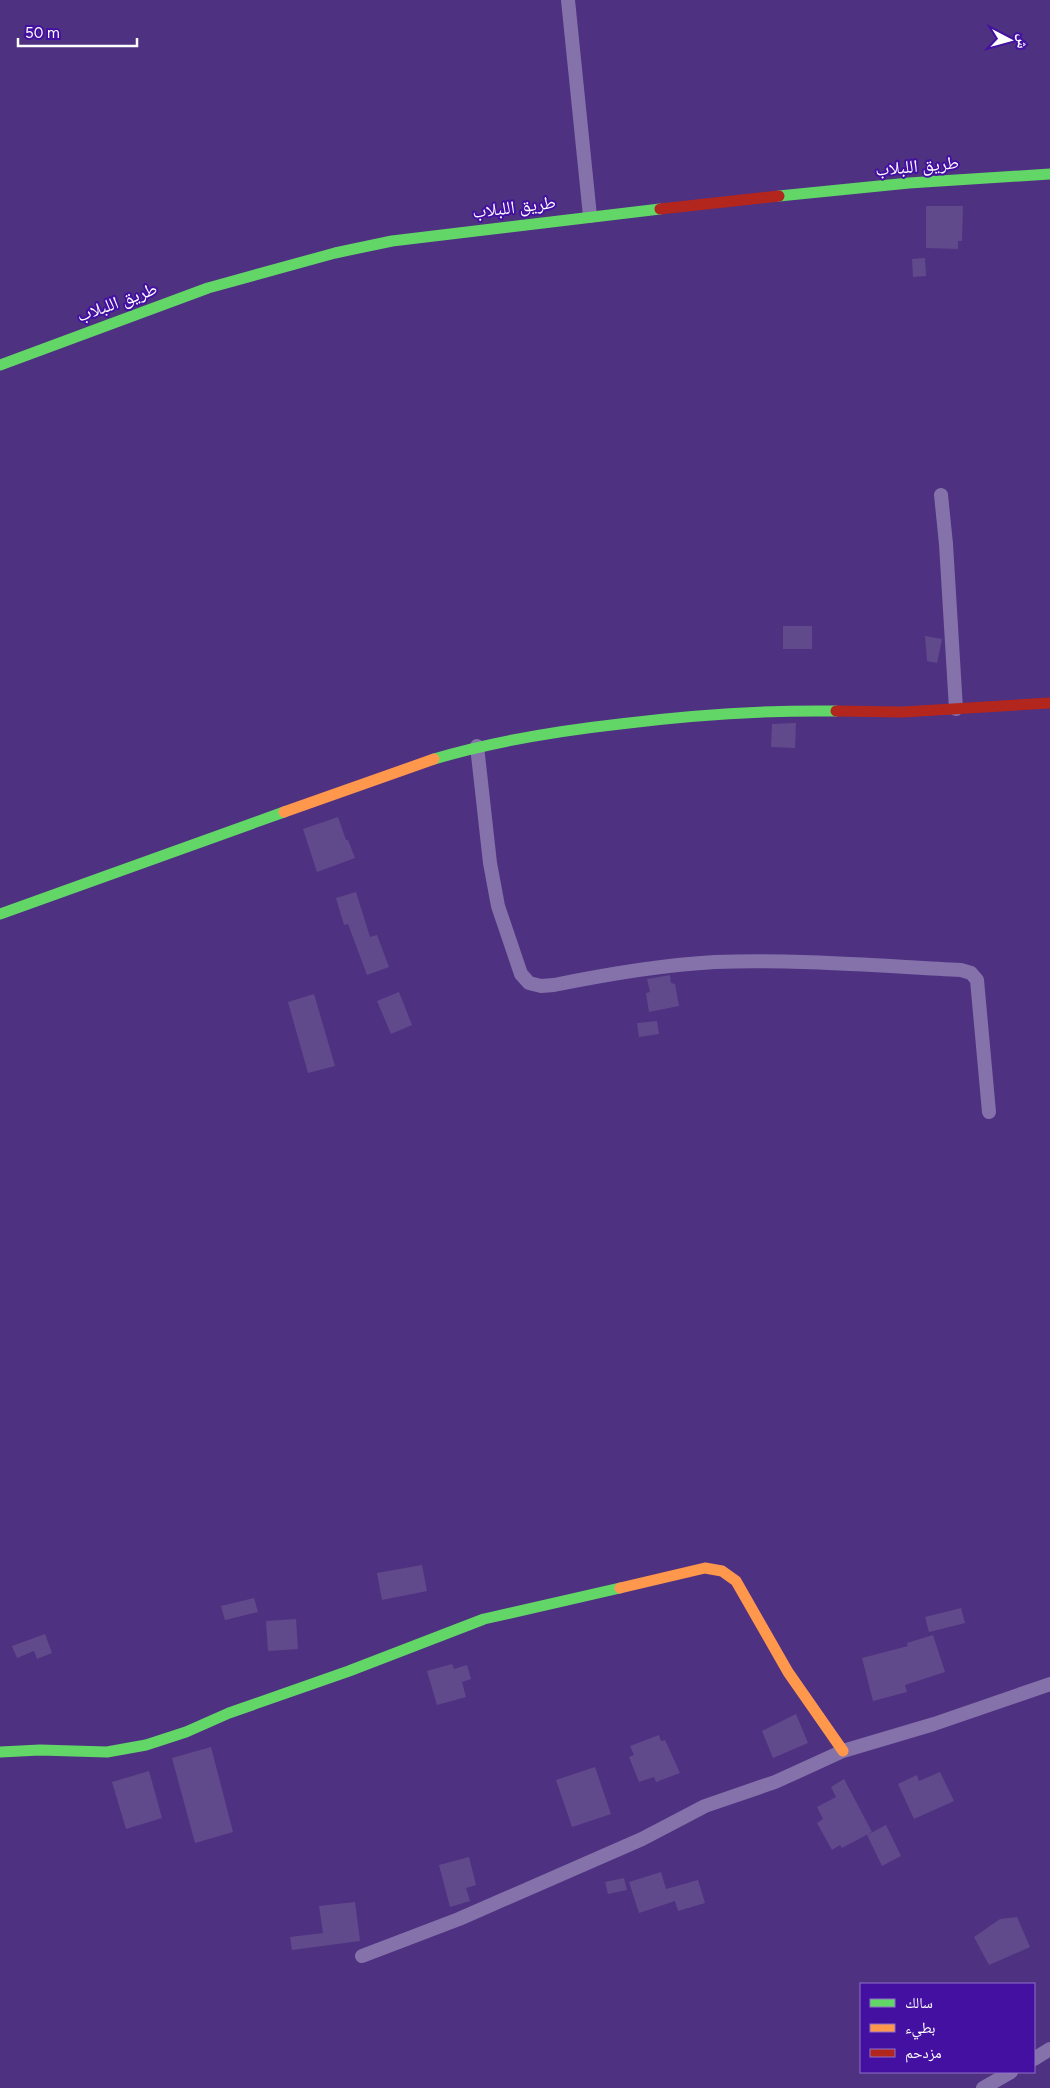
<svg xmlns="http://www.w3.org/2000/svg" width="1050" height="2088" font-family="Figtree,'Noto Naskh Arabic',sans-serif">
  <rect width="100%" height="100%" fill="#4e3181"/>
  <!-- building -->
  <path fill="#614a8b" d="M926,206H963L962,241H958V249L926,248Z
    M925,258L926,276L913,277L912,259Z
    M783,626H812V649H783Z
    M925,636L942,639L937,663L927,661Z
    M796,723L795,748L771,747L772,724Z
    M338,817L346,840H348L355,858L317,872L303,829Z
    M356,892L370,937L377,935L389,967L367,975L348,924L344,925L336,898Z
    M670,975L671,983L675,984L679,1006L649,1012L646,993L650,992L647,979Z
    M399,992L412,1025L391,1034L377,1001Z
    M314,994L335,1066L308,1073L288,1002Z
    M657,1021L659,1034L639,1037L637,1023Z
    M422,1565L427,1591L382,1600L377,1573Z
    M254,1598L258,1612L225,1620L221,1606Z
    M961,1608L965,1623L929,1632L925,1617Z
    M296,1619L298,1649L268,1651L266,1621Z
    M45,1634L52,1653L37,1659L34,1651L17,1658L12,1646Z
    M933,1635L945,1672L905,1685L907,1692L873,1701L862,1658L908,1646L907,1643Z
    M452,1664L454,1669L467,1665L471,1679L462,1682L466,1697L437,1705L427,1671Z
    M796,1714L808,1743L773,1758L762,1731Z
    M659,1735L661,1741L665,1740L680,1773L656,1782L654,1777L639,1782L629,1757L634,1755L630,1746Z
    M211,1747L233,1832L195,1843L172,1758Z
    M595,1767L611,1814L572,1827L556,1780Z
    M149,1771L162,1818L126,1829L112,1782Z
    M940,1772L954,1801L914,1819L898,1784L917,1775L919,1781Z
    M844,1779L872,1832L842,1848L840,1845L832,1850L817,1823L823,1819L817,1807L836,1797L831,1787Z
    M886,1825L901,1856L882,1866L867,1835Z
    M469,1857L476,1885L466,1888L470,1901L450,1907L439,1865Z
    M661,1872L666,1889L698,1880L705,1903L678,1911L675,1901L639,1913L629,1882Z
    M624,1878L627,1890L608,1894L605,1882Z
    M355,1902L360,1941L292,1950L290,1937L323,1933L319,1906Z
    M1017,1917L1030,1947L989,1965L974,1937L1000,1919Z"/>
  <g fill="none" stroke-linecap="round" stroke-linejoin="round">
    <!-- street -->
    <path stroke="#8572aa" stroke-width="14" d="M568,0L590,216
      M941,495L946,544L956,709
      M477,746L490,863L498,906L521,974L529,983L541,986L554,985C608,974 661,965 715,962C797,959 880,966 961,970L971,973L977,980L989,1112
      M362,1956L459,1919L642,1839L705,1806L775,1782L843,1751L934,1724L1050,1684
      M1034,2059L1050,2049
      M983,2088L1011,2072"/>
    <!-- fast -->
    <path stroke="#63d668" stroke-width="11" d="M779,196L909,183L1050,174
      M0,365L208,288L335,253L392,241L660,209
      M434,759C495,741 557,731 620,724C692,715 764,710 836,711
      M0,914L284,812
      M0,1752L40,1750L107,1752L146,1745L186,1732L229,1713L349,1671L484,1619L620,1588"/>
    <!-- slow -->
    <path stroke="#ff974d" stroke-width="11" d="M284,812L434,759
      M620,1588L705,1568L722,1571L736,1581L788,1672L843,1751"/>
    <!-- jam -->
    <path stroke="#b3261e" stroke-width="11" d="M660,209L779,196
      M836,711L903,712L1050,703"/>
  </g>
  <g text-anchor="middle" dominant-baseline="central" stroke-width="4" stroke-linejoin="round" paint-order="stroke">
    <!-- street labels -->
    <g font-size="18" fill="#fff" stroke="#4410a2">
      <text transform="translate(917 166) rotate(-5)">طريق اللبلاب</text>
      <text transform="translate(514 207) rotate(-7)">طريق اللبلاب</text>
      <text transform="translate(117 302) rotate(-20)">طريق اللبلاب</text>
    </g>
  </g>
  <!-- legend -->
  <rect x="860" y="1983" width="175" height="90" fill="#4410a2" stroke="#8f70c7"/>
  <rect x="870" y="1999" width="25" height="8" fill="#63d668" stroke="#8f70c7"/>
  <text x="905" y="2008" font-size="15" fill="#ffffff">سالك</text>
  <rect x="870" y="2024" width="25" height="8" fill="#ff974d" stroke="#8f70c7"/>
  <text x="905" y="2033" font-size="15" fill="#ffffff">بطيء</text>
  <rect x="870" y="2049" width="25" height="8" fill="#b3261e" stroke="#8f70c7"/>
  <text x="905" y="2058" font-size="15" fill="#ffffff">مزدحم</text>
  <!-- north arrow -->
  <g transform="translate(1010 40) rotate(96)" stroke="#4410a2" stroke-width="4" paint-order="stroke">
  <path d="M0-4L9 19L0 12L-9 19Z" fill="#ffffff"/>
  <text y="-8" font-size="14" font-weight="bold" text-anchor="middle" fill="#ffffff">ش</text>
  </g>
  <!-- scale -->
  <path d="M18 38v8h119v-8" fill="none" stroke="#ffffff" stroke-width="2.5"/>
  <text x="25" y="38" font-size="15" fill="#ffffff" stroke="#4410a2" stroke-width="4" paint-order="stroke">50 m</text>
</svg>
